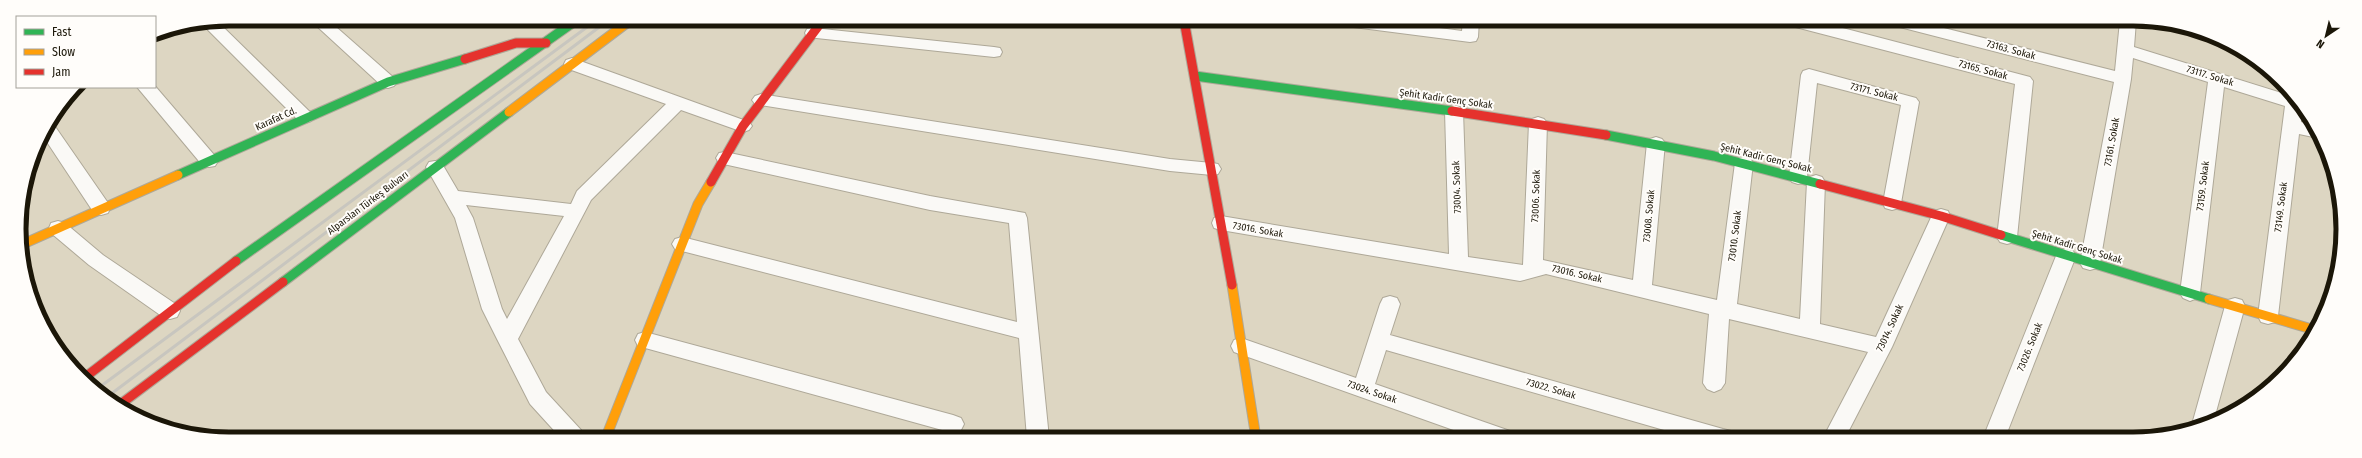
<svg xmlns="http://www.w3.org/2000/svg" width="2362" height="458" font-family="'Fira Sans Condensed',sans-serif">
  <rect width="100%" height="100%" fill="#ddd6c2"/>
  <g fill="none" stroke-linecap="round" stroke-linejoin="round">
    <defs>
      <path id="street" d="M309,19H327L394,78L397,82L394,86L388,88L382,86Z
        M1330,20H1379L1462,31L1463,20H1479L1478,37L1476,41L1470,42L1338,25L1332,24Z
        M1782,20H1812L2030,77L2033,81L2017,237L2014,242L2007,244L2000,242L1997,237L2015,84L1784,24Z
        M217,21L311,113L314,117L311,121L305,123L299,121L202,24Z
        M1890,21H1916L2115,71L2120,21H2136L2134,47L2288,95L2290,93C2301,103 2302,107 2301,122L2312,125L2318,138L2299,134L2278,316L2275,322L2268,324L2261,322L2258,316L2285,106L2224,87L2200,293L2197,298L2190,301L2183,298L2180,293L2208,82L2133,58L2131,79L2100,263L2097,268L2090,270L2083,268L2080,263L2114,82L1892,25Z
        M813,28L994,47L1000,48L1002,52L1000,56L994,57L807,37L805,33L807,29Z
        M572,58L749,122L752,126L749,130L743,132L681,110L591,200L518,339L546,392L581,430L584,437H560L530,404L497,339L482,309L455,218L426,167L429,162L435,161L441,162L458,191L571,204L577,191L666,104L566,68L564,64L566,60ZM466,205L564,216L507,319L502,309L473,218Z
        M1809,69L1916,98L1919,102L1901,203L1899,208L1892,210L1885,208L1883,203L1901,105L1817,83L1807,177L1804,182L1798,184L1792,182L1789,177L1801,75L1803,71Z
        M155,86L215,156L218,161L215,166L209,167L203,166L137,87Z
        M761,94L1170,159L1212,163L1218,164L1221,169L1218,174L1212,175L1170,171L755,104L752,100L755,96Z
        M1454,105L1460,107L1463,111L1468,257L1523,265L1529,123L1532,119L1538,117L1544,119L1547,123L1543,260L1633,280L1647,143L1650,139L1656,137L1662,139L1665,143L1652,285L1717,300L1735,163L1738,158L1744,157L1750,158L1753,163L1737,304L1800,319L1807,182L1810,177L1816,175L1822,177L1825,182L1820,324L1876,337L1934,211L1941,209L1948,211L1950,216L1892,347L1845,438H1823L1868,352L1729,319L1725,383L1721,389L1714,392L1707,389L1703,383L1709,314L1546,274L1520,281L1221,230L1214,228L1212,223L1214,218L1221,216L1449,254L1445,111L1448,107Z
        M52,124L54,125L108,203L110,208L108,213L101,215L94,213L43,136Z
        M725,152L930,196L1025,213L1027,218L1049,438H1027L1019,338L682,251L675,249L672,244L675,239L682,237L1017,322L1009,223L930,210L719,163L716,158L719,153Z
        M58,221L65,223L103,255L177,305L180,311L177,317L170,319L163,317L89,265L51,233L49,228L51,223Z
        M2066,249L2073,251L2076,256L2005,438H1983L2056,256L2059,251Z
        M1390,296L1397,298L1400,304L1390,335L1723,429L1731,431L1734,438H1692L1386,350L1375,384L1510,431L1513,438H1476L1234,352L1231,346L1234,340L1241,338L1356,378L1380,304L1383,298Z
        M2235,298L2242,300L2245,306L2213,423L2191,428L2225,306L2228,300Z
        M645,332L953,415L961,418L964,424L961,430L953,433L638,346L635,340L638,334Z"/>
      <path id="fast" d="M1195,76L1452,111
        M1606,135L1714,156L1820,184
        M178,175L388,82L465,59
        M2001,235L2209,299
        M236,261L578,19
        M283,282L509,112"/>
      <path id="slow" d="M509,112L632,19
        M23,244L178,175
        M1232,285L1256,438
        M2209,299L2315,330
        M606,437L698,204L711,182"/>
      <path id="jam" d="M1184,20L1232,285
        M465,59L516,43H546
        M1452,111L1606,135
        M711,182L743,126L823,20
        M1820,184L1941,216L2001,235
        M84,378L236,261
        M118,406L283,282"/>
    </defs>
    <!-- street casing -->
    <use href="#street" stroke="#aea898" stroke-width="2"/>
    <!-- fast casing -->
    <use href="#fast" stroke="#aea898" stroke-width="11"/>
    <!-- slow casing -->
    <use href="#slow" stroke="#aea898" stroke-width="11"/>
    <!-- jam casing -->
    <use href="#jam" stroke="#aea898" stroke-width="11"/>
    <!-- street -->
    <use href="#street" fill="#faf9f6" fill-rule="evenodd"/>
    <!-- fast -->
    <use href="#fast" stroke="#30b455" stroke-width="9"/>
    <!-- slow -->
    <use href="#slow" stroke="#ff9f0a" stroke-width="9"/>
    <!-- jam -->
    <use href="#jam" stroke="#e5322d" stroke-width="9"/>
    <!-- rail -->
    <path stroke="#c8c6bf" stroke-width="3" d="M97,389L598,19
      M107,397L610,19"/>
  </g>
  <g text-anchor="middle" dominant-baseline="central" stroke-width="4" stroke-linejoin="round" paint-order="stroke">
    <!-- street labels -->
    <g font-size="10" fill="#1b1608" stroke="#fffdfa">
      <text transform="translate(2011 50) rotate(15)">73163. Sokak</text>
      <text transform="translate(1983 70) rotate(15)">73165. Sokak</text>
      <text transform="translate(2210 76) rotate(17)">73117. Sokak</text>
      <text transform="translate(1874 92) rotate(14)">73171. Sokak</text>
      <text transform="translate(1446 99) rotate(8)">Şehit Kadir Genç Sokak</text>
      <text transform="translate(276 119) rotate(-24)">Karafat Cd.</text>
      <text transform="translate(2112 142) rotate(-80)">73161. Sokak</text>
      <text transform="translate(1766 158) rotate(14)">Şehit Kadir Genç Sokak</text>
      <text transform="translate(2203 186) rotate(-83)">73159. Sokak</text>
      <text transform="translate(1457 187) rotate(-92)">73004. Sokak</text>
      <text transform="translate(1536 196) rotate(-88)">73006. Sokak</text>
      <text transform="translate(368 203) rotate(-37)">Alparslan Türkeş Bulvarı</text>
      <text transform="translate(2281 207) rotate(-83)">73149. Sokak</text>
      <text transform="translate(1649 216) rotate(-85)">73008. Sokak</text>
      <text transform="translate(1258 230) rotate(10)">73016. Sokak</text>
      <text transform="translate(1735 236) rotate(-83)">73010. Sokak</text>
      <text transform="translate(2077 247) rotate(17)">Şehit Kadir Genç Sokak</text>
      <text transform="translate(1577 274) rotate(13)">73016. Sokak</text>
      <text transform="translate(1890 328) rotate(-65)">73014. Sokak</text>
      <text transform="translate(2030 347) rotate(-68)">73026. Sokak</text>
      <text transform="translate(1551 389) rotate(16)">73022. Sokak</text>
      <text transform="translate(1372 392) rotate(19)">73024. Sokak</text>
    </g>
  </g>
  <!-- crop -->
  <path d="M0 0H2362V458H0ZM229 26H2133A203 203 0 0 1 2336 229V229A203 203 0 0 1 2133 432H229A203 203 0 0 1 26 229V229A203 203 0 0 1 229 26Z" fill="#fffdfa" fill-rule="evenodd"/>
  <path fill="none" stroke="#1b1608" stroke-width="5" d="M229 26H2133A203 203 0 0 1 2336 229V229A203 203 0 0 1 2133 432H229A203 203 0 0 1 26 229V229A203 203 0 0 1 229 26Z"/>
  <!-- legend -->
  <rect x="16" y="16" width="140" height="72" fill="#fffdfa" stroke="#a4a199"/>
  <rect x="24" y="29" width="20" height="6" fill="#30b455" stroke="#a4a199"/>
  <text x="52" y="36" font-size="12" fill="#1b1608">Fast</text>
  <rect x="24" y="49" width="20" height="6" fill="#ff9f0a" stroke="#a4a199"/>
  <text x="52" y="56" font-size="12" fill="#1b1608">Slow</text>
  <rect x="24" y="69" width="20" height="6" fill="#e5322d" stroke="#a4a199"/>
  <text x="52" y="76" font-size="12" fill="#1b1608">Jam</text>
  <!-- north arrow -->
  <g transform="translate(2326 36) rotate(215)" stroke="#fffdfa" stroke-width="3" paint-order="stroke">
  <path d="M0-3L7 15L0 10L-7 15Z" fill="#1b1608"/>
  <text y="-6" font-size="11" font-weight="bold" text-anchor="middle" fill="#1b1608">N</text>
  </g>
</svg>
